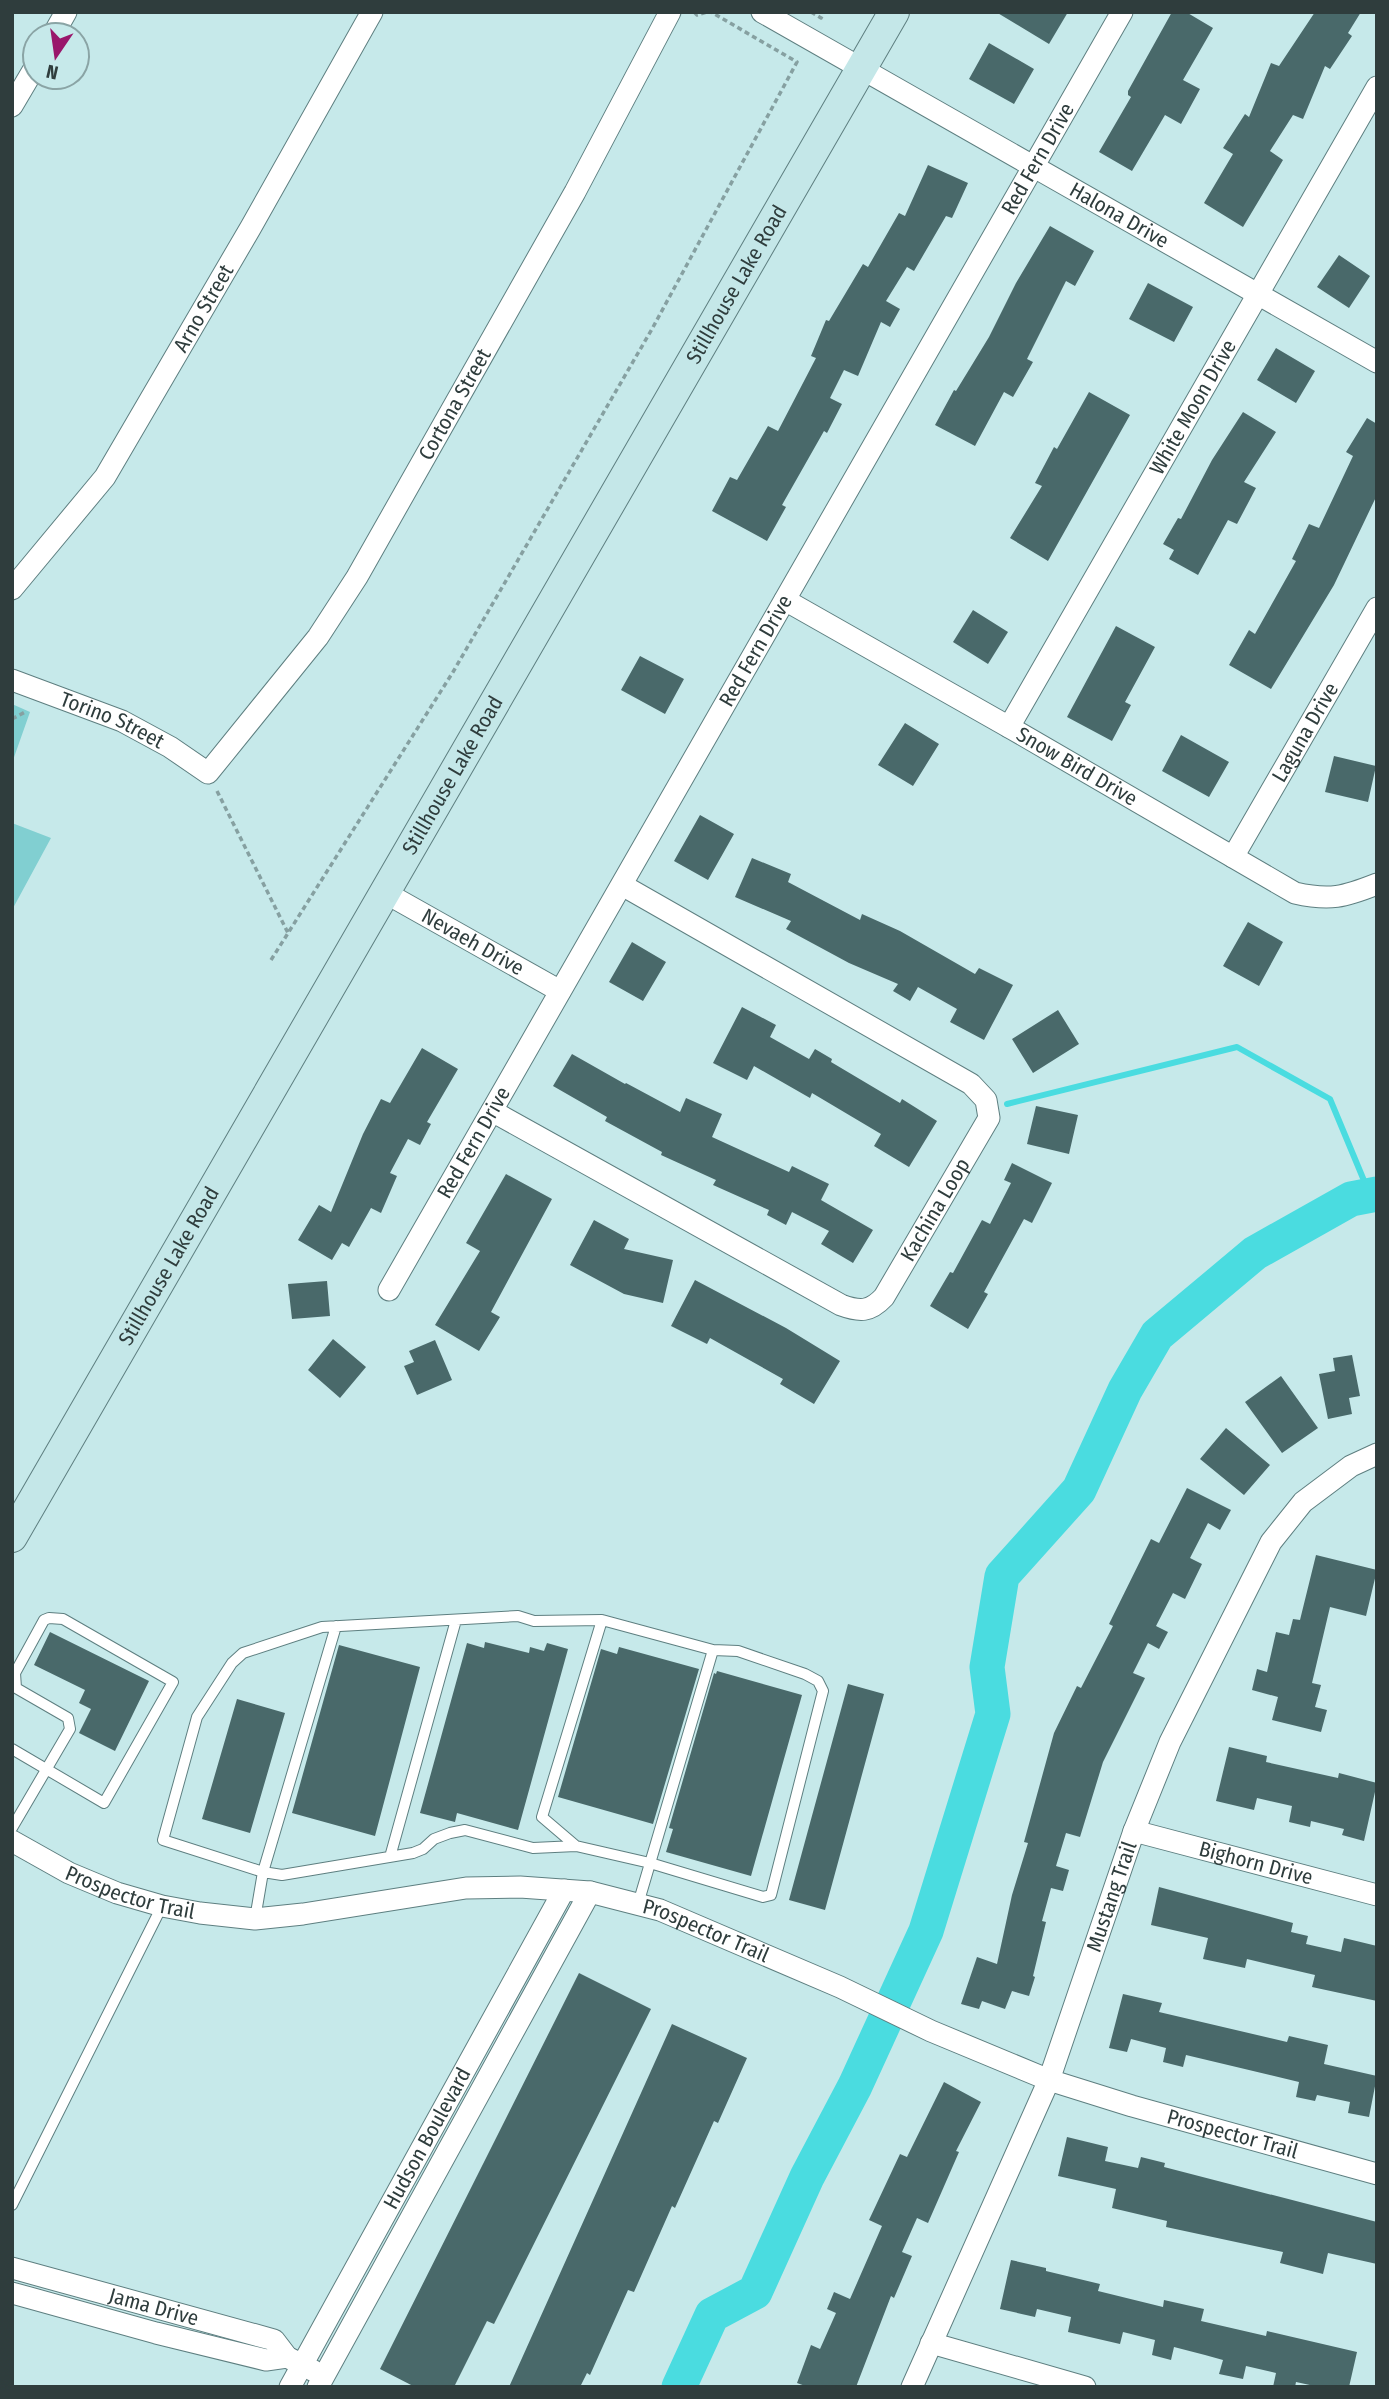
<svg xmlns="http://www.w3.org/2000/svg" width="1389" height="2399" font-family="'Fira Sans Condensed',sans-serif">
  <rect width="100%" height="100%" fill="#c6e9ea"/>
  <!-- green -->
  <path fill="#81cfd1" d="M12,704L30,712L12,763Z
    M12,823L51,838L12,910Z"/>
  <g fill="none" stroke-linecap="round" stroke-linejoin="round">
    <!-- stream -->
    <path stroke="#4adce0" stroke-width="6" d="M1007,1104L1237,1047L1330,1099L1370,1195"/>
    <!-- river -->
    <path stroke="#4adce0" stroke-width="35" d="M679,2387L712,2315L755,2292L807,2177L855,2086L926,1931L993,1714L987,1667L1002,1576L1079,1490L1125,1390L1157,1335L1255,1253L1351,1199L1377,1194"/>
  </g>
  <!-- building -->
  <path fill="#49696a" d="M996,12H1068L1049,44Z
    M1172,12H1186L1213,28L1183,80L1200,89L1181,124L1165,115L1132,171L1099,152L1131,97L1128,95V91Z
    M1315,12H1361L1348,33L1352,36L1330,69L1325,66L1303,119L1293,115L1270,151L1283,160L1243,227L1204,203L1233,154L1223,148L1245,114L1249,117L1271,63L1279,66Z
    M989,43L1034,69L1014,104L969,79Z
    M928,165L968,183L952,218L946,216L914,271L907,267L886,301L900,309L890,327L881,322L858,376L844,370L830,398L842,404L827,433L824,431L782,505L786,507L767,541L712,511L730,477L737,480L768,426L778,431L816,358L811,356L826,320L829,321L863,264L868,267L899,213L905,216Z
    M1050,226L1094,251L1075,286L1066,281L1027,359L1033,362L1013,397L1004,392L975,446L935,425L954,390L956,391L989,337L1016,283Z
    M1339,255L1370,276L1349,308L1317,287Z
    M1148,283L1193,307L1174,342L1129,319Z
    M1276,348L1315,371L1296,403L1257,380Z
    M1089,392L1130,415L1048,561L1010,538L1042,486L1035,483L1054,447L1057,449Z
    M1243,412L1276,432L1244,482L1256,488L1237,524L1228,520L1198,575L1169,559L1174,550L1163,544L1178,518L1181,519L1212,460Z
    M1367,418L1377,424V495L1334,585L1271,689L1229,665L1249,630L1255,634L1296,561L1292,559L1309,524L1319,528L1353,456L1346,452Z
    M973,610L1008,632L988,664L953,642Z
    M1116,626L1155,647L1125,702L1131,705L1112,741L1067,717Z
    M640,656L684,679L665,714L621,690Z
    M905,723L939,744L913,786L878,765Z
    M1181,735L1229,762L1209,797L1162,771Z
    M1334,756L1376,766L1368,802L1325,792Z
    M700,815L734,834L708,880L674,861Z
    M752,858L791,874L788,882L860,920L862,914L900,931L975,974L979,968L1013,985L984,1040L950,1022L957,1009L918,987L910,1001L893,991L898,984L849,963L786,929L791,921L735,897Z
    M1248,922L1283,942L1259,986L1223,966Z
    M632,942L666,962L643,1001L609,982Z
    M742,1007L776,1025L770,1037L809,1059L815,1049L832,1059L831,1062L900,1103L902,1099L937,1121L909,1167L874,1146L881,1134L812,1093L810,1098L754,1066L747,1080L713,1063Z
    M1058,1010L1079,1044L1033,1073L1012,1039Z
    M422,1048L458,1069L427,1122L431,1124L420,1145L408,1139L390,1173L397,1176L381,1213L371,1208L349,1247L342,1243L332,1260L298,1240L319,1205L331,1212L363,1134L381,1099L390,1103Z
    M572,1054L625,1084L626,1083L680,1112L686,1098L722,1114L712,1137L789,1172L792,1166L829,1184L821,1200L873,1230L853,1263L821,1244L829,1231L792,1212L786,1225L767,1215L769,1210L713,1185L716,1180L661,1155L662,1152L605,1121L607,1117L553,1086Z
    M1036,1106L1078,1115L1069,1154L1027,1144Z
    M1012,1163L1052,1183L1032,1223L1024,1219L984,1292L988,1294L968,1329L930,1306L950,1272L953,1273L982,1220L990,1224L1011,1183L1004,1180Z
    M506,1174L552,1199L491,1312L500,1317L479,1351L435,1325L480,1251L466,1243Z
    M594,1220L629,1239L624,1249L673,1260L663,1303L624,1294L570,1265Z
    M695,1280L786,1328L840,1361L814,1404L780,1384L783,1379L710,1338L707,1344L671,1326Z
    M327,1281L330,1316L292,1319L288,1284Z
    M333,1339L366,1367L340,1398L308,1370Z
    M435,1340L452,1380L417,1395L404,1366L414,1362L409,1351Z
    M1352,1355L1360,1396L1349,1398L1352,1414L1328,1419L1319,1374L1335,1371L1333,1358Z
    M1281,1376L1318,1428L1282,1453L1245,1402Z
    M1226,1428L1270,1465L1244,1495L1200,1459Z
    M1187,1488L1231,1510L1220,1530L1208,1523L1190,1558L1202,1564L1185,1599L1173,1593L1156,1626L1168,1632L1159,1649L1148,1643L1133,1673L1145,1678L1103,1762L1080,1837L1066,1833L1056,1866L1069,1870L1063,1891L1051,1888L1042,1921L1046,1922L1033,1976L1035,1977L1029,1996L1012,1991L1005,2009L982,2001L979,2009L961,2004L977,1957L997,1964L1012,1895L1028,1843L1024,1842L1054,1733L1077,1686L1081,1688L1113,1626L1109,1624L1151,1539L1159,1543Z
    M1316,1555L1377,1570L1366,1616L1330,1607L1312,1683L1321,1685L1315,1707L1327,1710L1321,1732L1272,1720L1278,1697L1252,1690L1257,1669L1267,1672L1276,1632L1289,1635L1293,1619L1300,1620Z
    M50,1632L149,1681L115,1751L79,1733L91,1709L79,1703L85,1690L34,1665Z
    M485,1642L529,1653L530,1647L544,1651L547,1643L568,1649L518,1830L457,1813L455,1822L420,1813L467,1643L484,1648Z
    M339,1645L420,1667L375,1836L292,1813Z
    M619,1647L699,1669L653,1824L558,1797L601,1649L617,1654Z
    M717,1671L802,1695L751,1876L666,1852L673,1829L669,1828L714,1673L716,1674Z
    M848,1684L884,1694L825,1910L789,1900Z
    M237,1699L285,1713L250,1833L202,1819Z
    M1229,1747L1267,1756L1266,1762L1338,1778L1339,1773L1377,1783L1364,1841L1342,1835L1344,1829L1311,1821L1310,1827L1289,1822L1292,1806L1257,1798L1254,1810L1216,1801Z
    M1159,1887L1293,1923L1291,1932L1308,1936L1306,1944L1341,1952L1344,1938L1377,1946V2001L1312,1987L1315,1975L1247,1959L1245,1968L1203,1959L1208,1938L1151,1925Z
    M579,1973L651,2009L494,2324L487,2321L454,2387H415L380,2369Z
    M1123,1994L1162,2003L1159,2012L1287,2042L1289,2036L1328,2045L1324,2064L1377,2076L1369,2117L1348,2113L1350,2102L1317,2095L1315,2101L1296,2097L1299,2082L1186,2055L1183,2067L1163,2062L1166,2048L1131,2039L1127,2052L1109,2048Z
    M672,2024L747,2058L718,2123L714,2121L675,2208L672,2206L634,2292L628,2290L590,2375L587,2373L580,2387H509Z
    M944,2082L981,2102L956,2151L959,2152L928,2223L917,2218L902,2252L912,2256L894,2298L891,2296L856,2387H808L797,2383L811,2345L820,2349L836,2313L827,2309L834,2292L850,2299L882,2226L869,2220L900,2154L907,2157Z
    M1067,2137L1108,2147L1105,2161L1138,2168L1141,2157L1165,2163L1164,2167L1377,2222V2264L1328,2253L1323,2274L1280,2263L1283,2252L1166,2227L1167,2221L1112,2208L1116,2189L1058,2176Z
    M1011,2260L1046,2268V2271L1100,2284L1098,2291L1163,2307L1164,2300L1204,2309L1201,2321L1266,2336L1267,2331L1357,2352L1349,2387H1319L1296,2382L1295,2387H1273L1276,2373L1246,2366L1243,2379L1219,2374L1223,2360L1205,2355L1174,2347L1171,2360L1152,2355L1155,2340L1123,2332L1120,2344L1068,2332L1071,2317L1037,2309L1035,2317L1000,2309Z"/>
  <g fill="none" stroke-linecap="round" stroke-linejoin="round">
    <defs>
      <path id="lane" d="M518,1616L534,1621L602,1620L713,1650L738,1651L805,1674L818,1681L823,1691L771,1895L763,1897L650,1863L576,1846L533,1848L465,1830L450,1833L434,1839L423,1849L413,1853L282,1875L263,1872L163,1840L197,1717L232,1663L243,1653L322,1627Z
        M12,1749L104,1803L173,1682L63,1619L49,1618L44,1620L15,1673L16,1688L68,1718L70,1729L12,1828
        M576,1846L542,1817L602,1620
        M390,1857L456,1620
        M638,1904L713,1650
        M255,1919L263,1872L336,1626
        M12,2205L162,1906"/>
      <g id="street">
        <path id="s1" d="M762,12L1377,362"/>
        <path d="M53,35L66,12"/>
        <path d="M12,106L35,67"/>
        <path id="s2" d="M12,589L105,477L251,227L372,12"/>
        <path id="s3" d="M785,600L1009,727L1295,893C1330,901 1344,897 1377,884"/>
        <path id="s4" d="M12,680L122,721L170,747L208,773L318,637L357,577L575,192L670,12"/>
        <path id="s5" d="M1009,727L1377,87"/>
        <path id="s6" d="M1233,857L1377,608"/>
        <path id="s7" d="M384,892L560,991"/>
        <path id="s8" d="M492,1111L841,1305C860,1312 870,1312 884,1297L989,1118L986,1100L971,1084L622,885"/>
        <path id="s9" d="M389,1290L1122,12"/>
        <path id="s10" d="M1134,1831L1377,1895"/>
        <path id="s11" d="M12,1841L69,1873L117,1893L162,1906L200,1913L255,1919L303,1914L466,1888L520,1887L590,1892L660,1910L840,1987L931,2031L1049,2080L1132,2106L1377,2174"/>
        <path id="s12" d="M12,2268L274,2340L287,2357L314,2371"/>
        <path d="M12,2293L156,2333L266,2360L287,2357"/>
        <path d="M931,2343L1085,2387"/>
        <path id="s13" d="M290,2387L564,1890"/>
        <path d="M318,2387L590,1892"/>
        <path id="s14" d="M912,2387L1049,2080L1134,1831L1170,1742L1271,1542L1303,1502L1351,1466L1377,1454"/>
      </g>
      <g id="secondary">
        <path id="s15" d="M12,1537L894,12"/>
      </g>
    </defs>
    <!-- lane casing -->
    <use href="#lane" stroke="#5e7f80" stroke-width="12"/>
    <!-- street casing -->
    <use href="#street" stroke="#5e7f80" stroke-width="23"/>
    <!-- secondary casing -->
    <use href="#secondary" stroke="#5e7f80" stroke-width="32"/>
    <!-- path -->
    <path stroke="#86a0a1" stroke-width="3.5" stroke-dasharray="5 3.5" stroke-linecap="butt" d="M694,12L697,15L707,12
      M811,12L821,18L824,12
      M12,719L27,711
      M217,791L288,933
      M271,960L453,672L652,329L797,62L711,12"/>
    <!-- lane -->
    <use href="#lane" stroke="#fff" stroke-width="10"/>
    <!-- street -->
    <use href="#street" stroke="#fff" stroke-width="21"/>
    <!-- secondary -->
    <use href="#secondary" stroke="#c4e7e8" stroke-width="30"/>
  </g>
  <g text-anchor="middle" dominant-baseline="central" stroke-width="7" stroke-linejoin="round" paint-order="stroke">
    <!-- street labels -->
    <g font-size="21" fill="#2f3d3d" stroke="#c6e9ea">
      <text stroke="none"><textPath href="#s9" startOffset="1304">Red Fern Drive</textPath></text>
      <text stroke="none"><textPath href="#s1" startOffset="411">Halona Drive</textPath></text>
      <text stroke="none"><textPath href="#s15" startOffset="1447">Stillhouse Lake Road</textPath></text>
      <text stroke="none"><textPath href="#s2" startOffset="341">Arno Street</textPath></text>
      <text stroke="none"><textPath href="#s4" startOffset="663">Cortona Street</textPath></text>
      <text stroke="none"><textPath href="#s5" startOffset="369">White Moon Drive</textPath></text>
      <text stroke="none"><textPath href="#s9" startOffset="737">Red Fern Drive</textPath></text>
      <text stroke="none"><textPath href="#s4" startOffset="108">Torino Street</textPath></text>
      <text stroke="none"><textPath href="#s6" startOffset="144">Laguna Drive</textPath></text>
      <text stroke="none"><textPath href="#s3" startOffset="336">Snow Bird Drive</textPath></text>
      <text stroke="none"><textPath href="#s15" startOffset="880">Stillhouse Lake Road</textPath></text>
      <text stroke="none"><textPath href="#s7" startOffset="102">Nevaeh Drive</textPath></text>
      <text stroke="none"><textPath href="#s9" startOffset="170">Red Fern Drive</textPath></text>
      <text stroke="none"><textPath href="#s8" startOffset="548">Kachina Loop</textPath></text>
      <text stroke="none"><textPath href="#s15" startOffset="313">Stillhouse Lake Road</textPath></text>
      <text stroke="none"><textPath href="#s10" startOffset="126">Bighorn Drive</textPath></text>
      <text stroke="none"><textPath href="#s11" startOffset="130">Prospector Trail</textPath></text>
      <text stroke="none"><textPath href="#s14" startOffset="530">Mustang Trail</textPath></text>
      <text stroke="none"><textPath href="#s11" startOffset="718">Prospector Trail</textPath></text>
      <text stroke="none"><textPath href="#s11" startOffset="1284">Prospector Trail</textPath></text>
      <text stroke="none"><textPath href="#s13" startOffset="284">Hudson Boulevard</textPath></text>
      <text stroke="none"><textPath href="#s12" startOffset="147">Jama Drive</textPath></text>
    </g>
  </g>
  <!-- border -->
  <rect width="1389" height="2399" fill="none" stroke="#2f3d3d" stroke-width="28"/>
  <!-- north arrow -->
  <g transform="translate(56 56) rotate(193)"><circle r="33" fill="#c6e9ea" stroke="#8aa4a5" stroke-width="2"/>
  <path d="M0-5L12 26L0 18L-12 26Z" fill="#99166b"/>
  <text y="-10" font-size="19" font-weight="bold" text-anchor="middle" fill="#2f3d3d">N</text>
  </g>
</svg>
